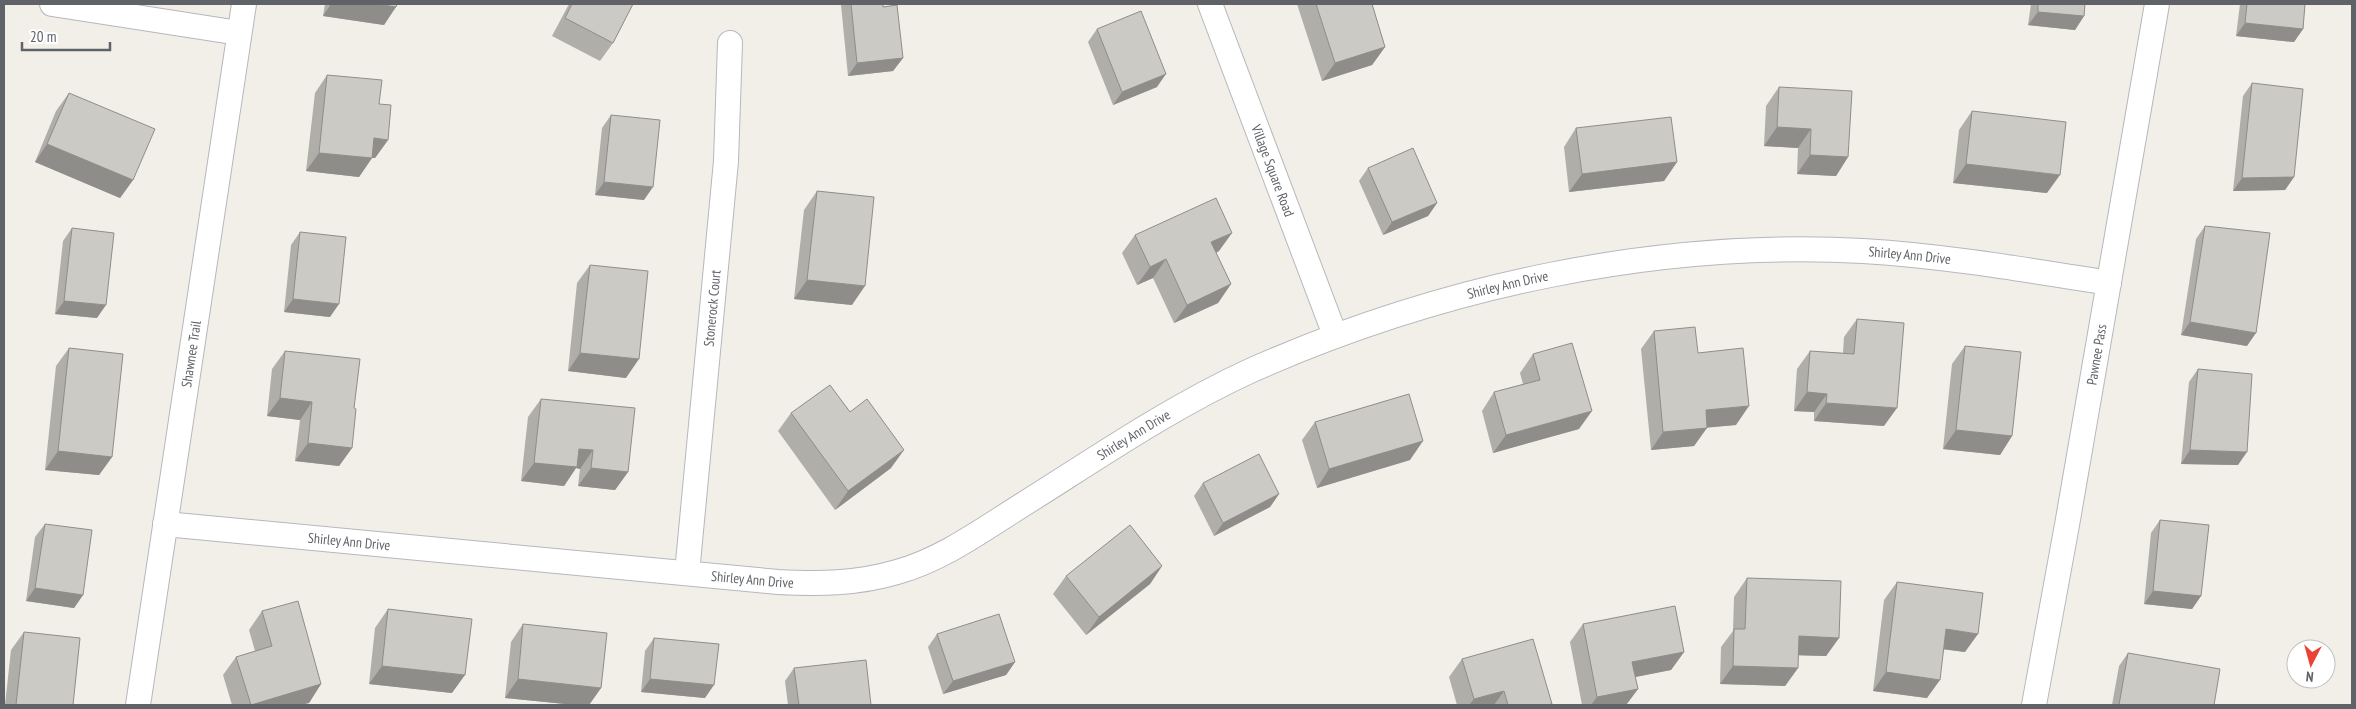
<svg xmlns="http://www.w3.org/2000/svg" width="2356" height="709" font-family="'PT Sans Narrow',sans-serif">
  <rect width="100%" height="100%" fill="#f1efe8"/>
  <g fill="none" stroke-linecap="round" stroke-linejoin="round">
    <defs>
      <g id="minor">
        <path d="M52,4L239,33"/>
        <path id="s1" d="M1210,4L1335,335"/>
        <path id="s2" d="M165,524L778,582C818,584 857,584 897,572C944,559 985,528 1027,502C1100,456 1173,406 1252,370C1442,286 1655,240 1863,251C1946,256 2027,270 2109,283"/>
        <path id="s3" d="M687,573L726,161L730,43"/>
        <path id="s4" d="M138,705L244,4"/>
        <path id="s5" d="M2034,705L2067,525L2157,4"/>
      </g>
    </defs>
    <!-- minor casing -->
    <use href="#minor" stroke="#b5b8bc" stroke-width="26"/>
    <!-- minor -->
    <use href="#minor" stroke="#fff" stroke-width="24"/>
  </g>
  <!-- wall -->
  <path fill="#afaea9" d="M325,4H397L384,25L323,16Z
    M569,4H633L613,43L600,61L552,36Z
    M842,4H883V7L903,58L893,71L848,76L841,5Z
    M1297,4H1372L1385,47L1372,65L1322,81Z
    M2031,4H2085L2084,16L2075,30L2028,25Z
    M2240,4H2305L2303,29L2294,42L2236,36Z
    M1097,29L1157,87L1113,105L1088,42Z
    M327,75L379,104L388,140L375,158H372L359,177L306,171L315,93Z
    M2252,83L2294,177L2285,190L2233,191L2243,96Z
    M1779,87L1848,157L1836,176L1797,174L1798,148L1764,146L1766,106Z
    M69,93L133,180L120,198L35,162L56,111Z
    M1972,111L2047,193L1953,183L1959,130Z
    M611,115L644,200L595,195L602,128Z
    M1576,128L1677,162L1664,181L1569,192L1564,147Z
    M1368,168L1437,203L1428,216L1383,235L1359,181Z
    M817,191L852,305L794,299L804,210Z
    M2205,226L2247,346L2181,335L2196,239Z
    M72,228L97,318L55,314L63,241Z
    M300,232L330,317L284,312L291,245Z
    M1135,235L1219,251L1216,253L1231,284L1218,303L1174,323L1153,278L1137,285L1122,253Z
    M590,265L626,378L568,371L577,283Z
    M1857,319L1884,426L1814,421V412L1794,411L1797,369L1810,351L1843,353L1844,337Z
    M1654,331L1698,353L1736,425L1707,427L1694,446L1651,450L1641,349Z
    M1965,346L2012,436L2000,455L1943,449L1952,364Z
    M69,348L112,457L99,475L45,470L56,366Z
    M285,351L354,408L352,448L339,466L295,461L300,420L267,416L272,369Z
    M1533,354L1579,429L1493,453L1482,411L1494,392L1523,384L1520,373Z
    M2198,369L2238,465L2181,464L2189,382Z
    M541,399L628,472L615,490L578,486L580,469L576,468L564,486L521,481L528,417Z
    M791,413L891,468L835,510L778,431Z
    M1315,422L1410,460L1317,488L1302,440Z
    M1203,483L1279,494L1270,507L1214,536L1194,496Z
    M2160,520L2201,596L2192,609L2144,604L2151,533Z
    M45,524L83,595L74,608L26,601L35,537Z
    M1162,566L1150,584L1086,635L1053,594L1066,576Z
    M1747,578L1839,638L1826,656L1798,655V668L1785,686L1720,684L1721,647L1733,631L1734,597Z
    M1897,582L1965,652L1944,649L1927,698L1873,691L1884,600Z
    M388,609L452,693L369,684L375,628Z
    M262,611L321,684L309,703L300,705H232L223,675L236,657L255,651L249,630Z
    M523,624L601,688L589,705H575L505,698L511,642Z
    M1583,624L1684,652L1671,670L1635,677L1638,689L1626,705H1582L1570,642Z
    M24,632L73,705H5L11,650Z
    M937,634L1015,662L1006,675L943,694L928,647Z
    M654,638L705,698L641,692L645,651Z
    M2128,653L2214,705H2112L2119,666Z
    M1462,659L1552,704L1551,705H1457L1449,677Z
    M794,668L871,705H788L785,681Z"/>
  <!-- shaded-wall -->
  <path fill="#8f8d8a" d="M331,4H377L396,7L384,25L323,16Z
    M2038,12L2084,16L2075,30L2028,25Z
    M2245,23L2303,29L2294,42L2236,36Z
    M1385,47L1372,65L1322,81L1335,63Z
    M903,58L893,71L848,76L857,63Z
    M1166,74L1157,87L1113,105L1122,92Z
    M1777,127L1811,129L1798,148L1764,146Z
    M374,138L388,140L375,158L361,157Z
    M47,144L133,180L120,198L35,162Z
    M319,153L372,158L359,177L306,171Z
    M1810,155L1848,157L1836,176L1797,174Z
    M1677,162L1664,181L1569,192L1582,174Z
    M1966,164L2060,175L2047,193L1953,183Z
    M2294,177L2285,190L2233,191L2242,178Z
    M604,182L653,187L644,200L595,195Z
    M1437,203L1428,216L1383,235L1392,222Z
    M1232,233L1219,251L1198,261L1211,242Z
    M1166,259L1153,278L1137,285L1150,267Z
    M807,280L865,286L852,305L794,299Z
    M1231,284L1218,303L1174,323L1187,305Z
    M293,299L339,304L330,317L284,312Z
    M64,301L106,305L97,318L55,314Z
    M2190,322L2256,333L2247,346L2181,335Z
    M580,353L639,359L626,378L568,371Z
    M1807,392L1827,394L1814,412L1794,411Z
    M280,398L312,402L300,420L267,416Z
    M1826,403L1897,408L1884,426L1814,421Z
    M1749,406L1736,425L1693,429L1706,410Z
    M1592,411L1579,429L1493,453L1506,435Z
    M1707,428L1694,446L1651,450L1663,432Z
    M1956,430L2012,436L2000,455L1943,449Z
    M1423,441L1410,460L1317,488L1329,469Z
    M308,443L352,448L339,466L295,461Z
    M579,449L593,450L580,469L576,468L564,486L521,481L534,463Z
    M904,450L891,468L835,510L848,491Z
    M2190,450L2247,452L2238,465L2181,464Z
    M58,451L112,457L99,475L45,470Z
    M591,468L628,472L615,490L578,486Z
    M1279,494L1270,507L1214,536L1223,523Z
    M1162,566L1150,584L1086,635L1099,617Z
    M35,588L83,595L74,608L26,601Z
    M2153,591L2201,596L2192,609L2144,604Z
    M1946,629L1978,634L1965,652L1933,648Z
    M1799,636L1839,638L1826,656L1786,655Z
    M1684,652L1671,670L1620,680L1632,662Z
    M1015,662L1006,675L943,694L953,681Z
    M382,666L465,675L452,693L369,684Z
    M1733,666L1798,668L1785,686L1720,684Z
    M1886,672L1940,680L1927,698L1873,691Z
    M518,679L601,688L589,705H575L505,698Z
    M650,679L714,685L705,698L641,692Z
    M321,684L309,703L300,705H250Z
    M1638,689L1626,705H1591L1597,697Z
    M1504,691L1494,705H1469L1474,699Z"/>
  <!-- building -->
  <path fill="#cccac5" stroke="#8f8d8a" d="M377,4H397L396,7Z
    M572,4H633L613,43L565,18Z
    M851,4H883V7L897,5L903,58L857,63Z
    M1316,4H1372L1385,47L1335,63Z
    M2038,4H2085L2084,16L2038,12Z
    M2247,4H2305L2303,29L2245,23Z
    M1141,11L1166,74L1122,92L1097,29Z
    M327,75L382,80L379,104L391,105L388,140L374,138L372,158L319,153Z
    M2252,83L2303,89L2294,177L2242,178Z
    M1779,87L1852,91L1848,157L1810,155L1811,129L1777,127Z
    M69,93L155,129L133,180L47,144Z
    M1972,111L2066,122L2060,175L1966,164Z
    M611,115L660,120L653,187L604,182Z
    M1671,117L1677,162L1582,174L1576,128Z
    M1413,148L1437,203L1392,222L1368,168Z
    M817,191L874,197L865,286L807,280Z
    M1216,198L1232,233L1211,242L1231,284L1187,305L1166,259L1150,267L1135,235Z
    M2205,226L2270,233L2256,333L2190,322Z
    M72,228L114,233L106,305L64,301Z
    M300,232L346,237L339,304L293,299Z
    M590,265L648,271L639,359L580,353Z
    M1857,319L1904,323L1897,408L1826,403L1827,394L1807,392L1810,351L1854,354Z
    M1695,327L1698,353L1743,348L1749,406L1706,410L1707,428L1663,432L1654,331Z
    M1572,343L1592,411L1506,435L1494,392L1540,380L1533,354Z
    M1965,346L2021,352L2012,436L1956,430Z
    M69,348L123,354L112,457L58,451Z
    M285,351L360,359L354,408L356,409L352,448L308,443L312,402L280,398Z
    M2198,369L2252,374L2247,452L2190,450Z
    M830,385L850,412L867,399L904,450L848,491L791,413Z
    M1409,394L1423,441L1329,469L1315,422Z
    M541,399L635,408L628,472L591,468L593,450L579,449L577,467L534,463Z
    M1259,454L1279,494L1223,523L1203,483Z
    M2160,520L2209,525L2201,596L2153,591Z
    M45,524L92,530L83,595L35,588Z
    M1130,525L1162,566L1099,617L1066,576Z
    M1747,578L1841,581L1839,638L1799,636L1798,668L1733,666L1734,629H1745Z
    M1897,582L1983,593L1978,634L1946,629L1940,680L1886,672Z
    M298,601L321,684L251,705L236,657L272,646L262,611Z
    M1675,606L1684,652L1632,662L1638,689L1597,697L1583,624Z
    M388,609L472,619L465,675L382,666Z
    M999,614L1015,662L953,681L937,634Z
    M523,624L607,633L601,688L518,679Z
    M24,632L80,638L73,705H16Z
    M654,638L719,644L714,685L650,679Z
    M1533,639L1552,704L1546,705H1508L1504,691L1474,699L1462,659Z
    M2128,653L2220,669L2214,705H2119Z
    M866,660L871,705H799L794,668Z"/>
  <g text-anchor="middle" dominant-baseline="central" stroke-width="5" stroke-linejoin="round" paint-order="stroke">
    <!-- street labels -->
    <g font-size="14" fill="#5f6368" stroke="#fff">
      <text stroke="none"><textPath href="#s1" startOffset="178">Village Square Road</textPath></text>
      <text stroke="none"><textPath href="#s2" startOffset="1820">Shirley Ann Drive</textPath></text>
      <text stroke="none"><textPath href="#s2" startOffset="1415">Shirley Ann Drive</textPath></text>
      <text stroke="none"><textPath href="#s3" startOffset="266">Stonerock Court</textPath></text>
      <text stroke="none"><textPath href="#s4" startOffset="355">Shawnee Trail</textPath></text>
      <text stroke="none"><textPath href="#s5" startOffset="356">Pawnee Pass</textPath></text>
      <text stroke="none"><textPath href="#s2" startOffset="1010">Shirley Ann Drive</textPath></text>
      <text stroke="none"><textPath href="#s2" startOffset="185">Shirley Ann Drive</textPath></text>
      <text stroke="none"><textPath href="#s2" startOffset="590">Shirley Ann Drive</textPath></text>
    </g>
  </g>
  <!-- border -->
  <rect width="2356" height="709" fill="none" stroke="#5f6368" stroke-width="10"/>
  <!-- north arrow -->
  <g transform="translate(2311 664) rotate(186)"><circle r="24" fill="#ffffff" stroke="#bfc1c3"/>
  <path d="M0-4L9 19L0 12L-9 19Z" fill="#ea4335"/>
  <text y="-8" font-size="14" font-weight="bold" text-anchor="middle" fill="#5f6368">N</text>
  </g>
  <!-- scale -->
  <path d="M22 42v8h88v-8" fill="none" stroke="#5f6368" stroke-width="2.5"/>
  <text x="30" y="42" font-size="15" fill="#5f6368" stroke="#ffffff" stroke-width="4" paint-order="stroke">20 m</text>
</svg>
